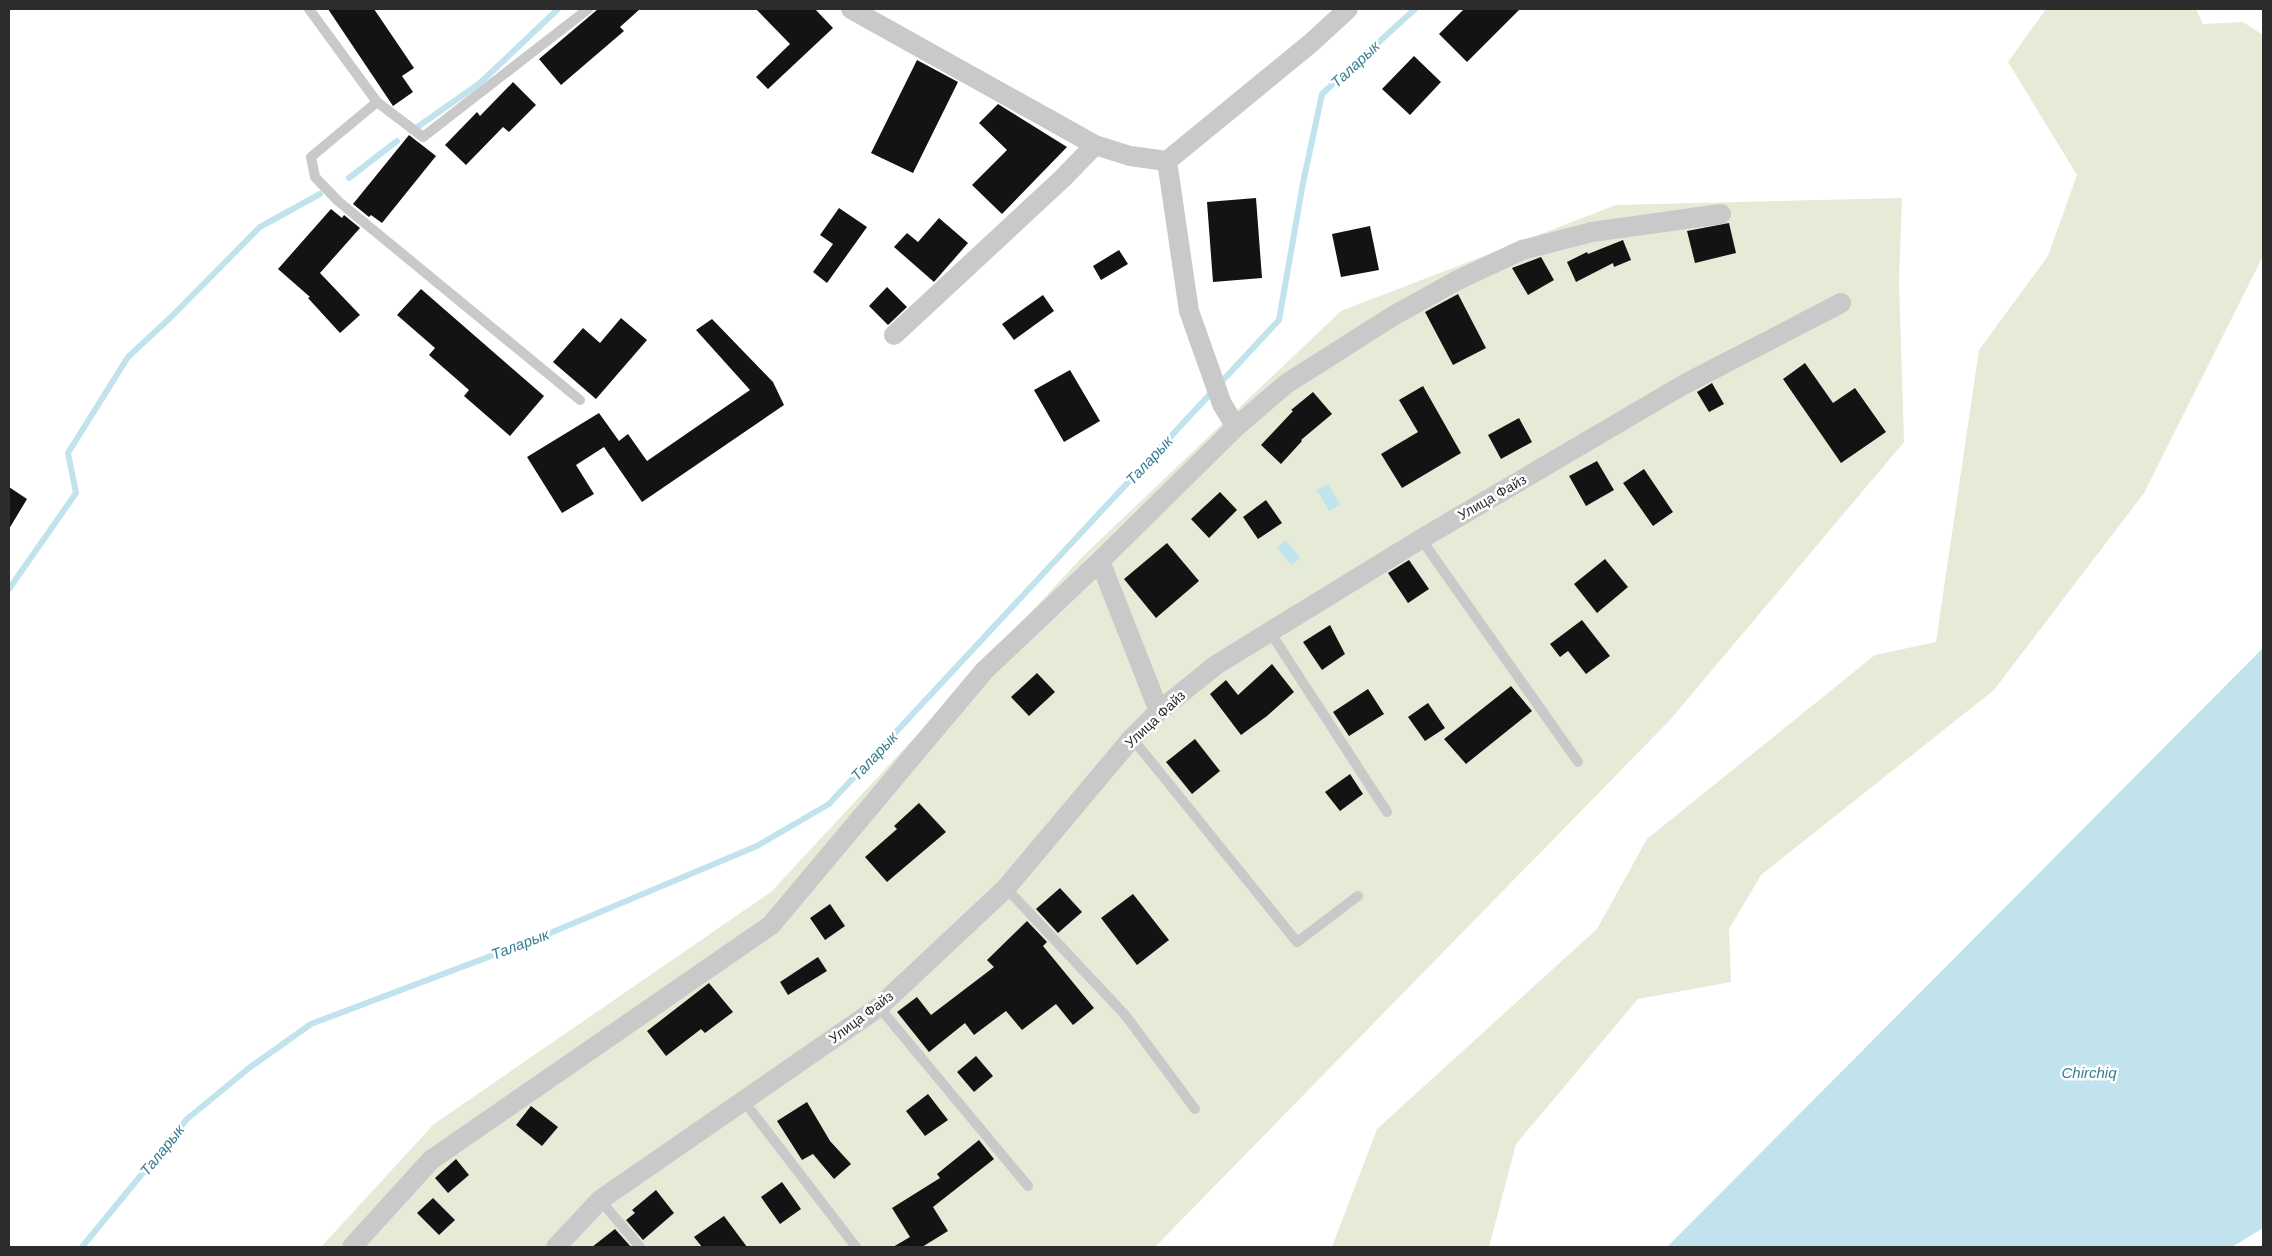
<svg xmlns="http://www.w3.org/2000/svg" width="2272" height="1256" font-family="Helvetica,sans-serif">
  <rect width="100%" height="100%" fill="#fff"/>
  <!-- green -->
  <path fill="#e5ebd7" d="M2046,9H2196L2203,24L2243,22L2263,35V256L2144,493L1994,690L1761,875L1729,929L1731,982L1638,999L1516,1144L1489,1247H1332L1377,1129L1597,929L1647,839L1875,655L1936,642L1979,350L2048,256L2077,175L2008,62Z
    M1902,198L1899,282L1904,442L1670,720L1155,1247H321L434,1124L771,892L1083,556L1341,311L1616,205Z"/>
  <!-- water -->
  <path fill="#c1e3ed" d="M1328,484L1340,504L1329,511L1317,490Z
    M1286,540L1300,558L1291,565L1277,547Z
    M2263,648V1228L2232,1247H1667Z"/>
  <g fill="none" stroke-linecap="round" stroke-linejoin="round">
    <!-- stream -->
    <path stroke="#c1e3ed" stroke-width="6" d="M416,128L480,83L558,9
      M349,178L397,141
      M9,589L76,493L68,453L128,357L171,317L260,227L320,194
      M82,1247L187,1119L249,1068L311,1024L536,939L757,846L829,804L1279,320L1303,183L1322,94L1415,9"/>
  </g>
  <!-- building -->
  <path fill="#131313" d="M328,9H374L414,68L402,76L413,92L393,106Z
    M598,9H640L620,27L624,31L561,85L539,59Z
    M756,9H815L833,28L768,89L756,77L790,44Z
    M1464,9H1520L1467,62L1439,34Z
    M1414,56L1441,82L1410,115L1382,89Z
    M917,60L958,82L913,173L871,153Z
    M513,82L536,105L509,132L503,127L466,165L445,145L477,112L480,116Z
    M998,104L1067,147L1002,214L972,185L1007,150L979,123Z
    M409,135L436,156L382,223L371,215L369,217L353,204Z
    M1256,198L1262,278L1213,282L1207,202Z
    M839,208L867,227L827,283L813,272L833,244L820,235Z
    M331,209L342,218L344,215L360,228L320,273L360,315L340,333L308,298L310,297L278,269Z
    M939,218L968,243L934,282L894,247L907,233L918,242Z
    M1729,223L1736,253L1695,263L1687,231Z
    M1370,226L1379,270L1341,277L1332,234Z
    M1623,240L1631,260L1614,267L1613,263L1576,282L1567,262L1587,252L1588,254Z
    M1119,250L1128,264L1101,280L1093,266Z
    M1541,257L1554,280L1528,295L1512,268Z
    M887,287L907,307L888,325L869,306Z
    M421,289L544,396L510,436L464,396L469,390L429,355L435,348L397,315Z
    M1458,294L1486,348L1453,365L1425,312Z
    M1043,295L1054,311L1014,340L1002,324Z
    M621,318L647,340L596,399L553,362L583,328L600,343Z
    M712,319L773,382L784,405L642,502L604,447L576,465L594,494L562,513L527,457L599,413L619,441L628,434L647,461L750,390L696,330Z
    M1805,363L1833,403L1855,388L1886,432L1841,463L1783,379Z
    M1070,370L1100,421L1064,442L1034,390Z
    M1712,383L1724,404L1709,412L1697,392Z
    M1423,386L1461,453L1402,488L1381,454L1418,432L1399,400Z
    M1313,392L1332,414L1301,440L1302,441L1281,464L1261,445L1293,411L1291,410Z
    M1519,418L1532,442L1501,459L1488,435Z
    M1597,461L1614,490L1586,506L1569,476Z
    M1644,469L1673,512L1653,526L1623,483Z
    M9,487L27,499L9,529Z
    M1220,492L1237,510L1209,538L1191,519Z
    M1266,500L1282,523L1258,539L1243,517Z
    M1167,543L1199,581L1156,618L1124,579Z
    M1605,559L1628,587L1597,613L1574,584Z
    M1409,560L1429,589L1408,603L1388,573Z
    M1582,620L1610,656L1586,674L1568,651L1560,657L1550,644Z
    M1330,625L1345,654L1322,670L1303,642Z
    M1272,664L1294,692L1267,716L1241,735L1210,694L1226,680L1238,695Z
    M1037,673L1055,692L1029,716L1011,697Z
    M1511,686L1532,711L1466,764L1444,739Z
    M1368,689L1384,714L1349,736L1333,712Z
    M1428,703L1445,728L1425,741L1408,717Z
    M1195,739L1220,771L1192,794L1166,762Z
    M1350,774L1363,794L1340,811L1325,792Z
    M919,803L946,832L887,882L865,857L897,829L894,826Z
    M1060,888L1082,912L1058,933L1036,909Z
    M1133,894L1169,940L1137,965L1101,918Z
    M830,904L845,926L825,940L810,918Z
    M1027,921L1047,942L1043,946L1094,1008L1073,1025L1056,1004L1022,1030L1006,1011L974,1035L965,1023L929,1052L897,1012L917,997L931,1015L994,967L987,960Z
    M818,957L827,971L788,995L780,982Z
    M709,983L733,1012L705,1033L701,1029L666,1056L647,1031Z
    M976,1056L993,1076L974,1092L957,1072Z
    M928,1094L948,1120L925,1136L906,1111Z
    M807,1102L830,1141L851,1164L834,1179L813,1154L802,1160L777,1121Z
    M531,1106L558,1127L542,1146L516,1125Z
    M979,1140L994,1159L933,1207L948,1231L922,1247H893L910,1237L892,1208L940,1178L937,1174Z
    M456,1159L469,1175L448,1193L435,1178Z
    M782,1182L801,1209L780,1224L761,1197Z
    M656,1190L674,1213L643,1240L626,1220L635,1213L632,1210Z
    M433,1198L455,1220L439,1235L417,1213Z
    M724,1216L747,1247H702L694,1237Z
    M615,1229L631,1247H592Z"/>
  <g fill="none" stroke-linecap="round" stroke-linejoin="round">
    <!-- lane -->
    <path stroke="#c9c9c9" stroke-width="10" d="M309,9L377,102L311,157L315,177L338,201L580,400
      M377,102L423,137L588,9
      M1421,539L1578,762
      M1270,632L1387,812
      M1132,738L1297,942L1358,896
      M1006,888L1126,1016L1195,1109
      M879,1007L1028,1186
      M743,1100L856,1247
      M600,1200L640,1247"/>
    <!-- street -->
    <path stroke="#c9c9c9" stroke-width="20" d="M851,9L1095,145L1130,156L1167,161
      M894,335L1063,178L1095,145
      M1236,427L1222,404L1189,311L1167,161L1311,43L1348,9
      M1100,561L1159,711
      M352,1247L431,1160L771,925L984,671L1100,561L1236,427L1286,384L1393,316L1456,281L1522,250L1592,232L1721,214
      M556,1247L600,1200L879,1007L1006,888L1132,738L1159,711L1216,665L1421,539L1683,385L1841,303"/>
  </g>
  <g text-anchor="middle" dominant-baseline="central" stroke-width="5" stroke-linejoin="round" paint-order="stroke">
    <!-- street labels -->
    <g font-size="14" fill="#2c2c2c" stroke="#fff">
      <text transform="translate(1492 497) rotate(-30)">Улица Файз</text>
      <text transform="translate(1155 719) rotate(-43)">Улица Файз</text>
      <text transform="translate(861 1017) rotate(-37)">Улица Файз</text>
    </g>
    <!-- water labels -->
    <g font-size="15" font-style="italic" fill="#347e93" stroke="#fff">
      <text transform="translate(1355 64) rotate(-43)">Таларык</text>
      <text transform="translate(1149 460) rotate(-47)">Таларык</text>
      <text transform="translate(874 756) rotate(-47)">Таларык</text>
      <text transform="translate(520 944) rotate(-21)">Таларык</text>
      <text x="2089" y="1072">Chirchiq</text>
      <text transform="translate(162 1150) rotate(-51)">Таларык</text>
    </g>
  </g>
  <!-- border -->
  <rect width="2272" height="1256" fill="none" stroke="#2c2c2c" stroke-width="20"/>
</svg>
